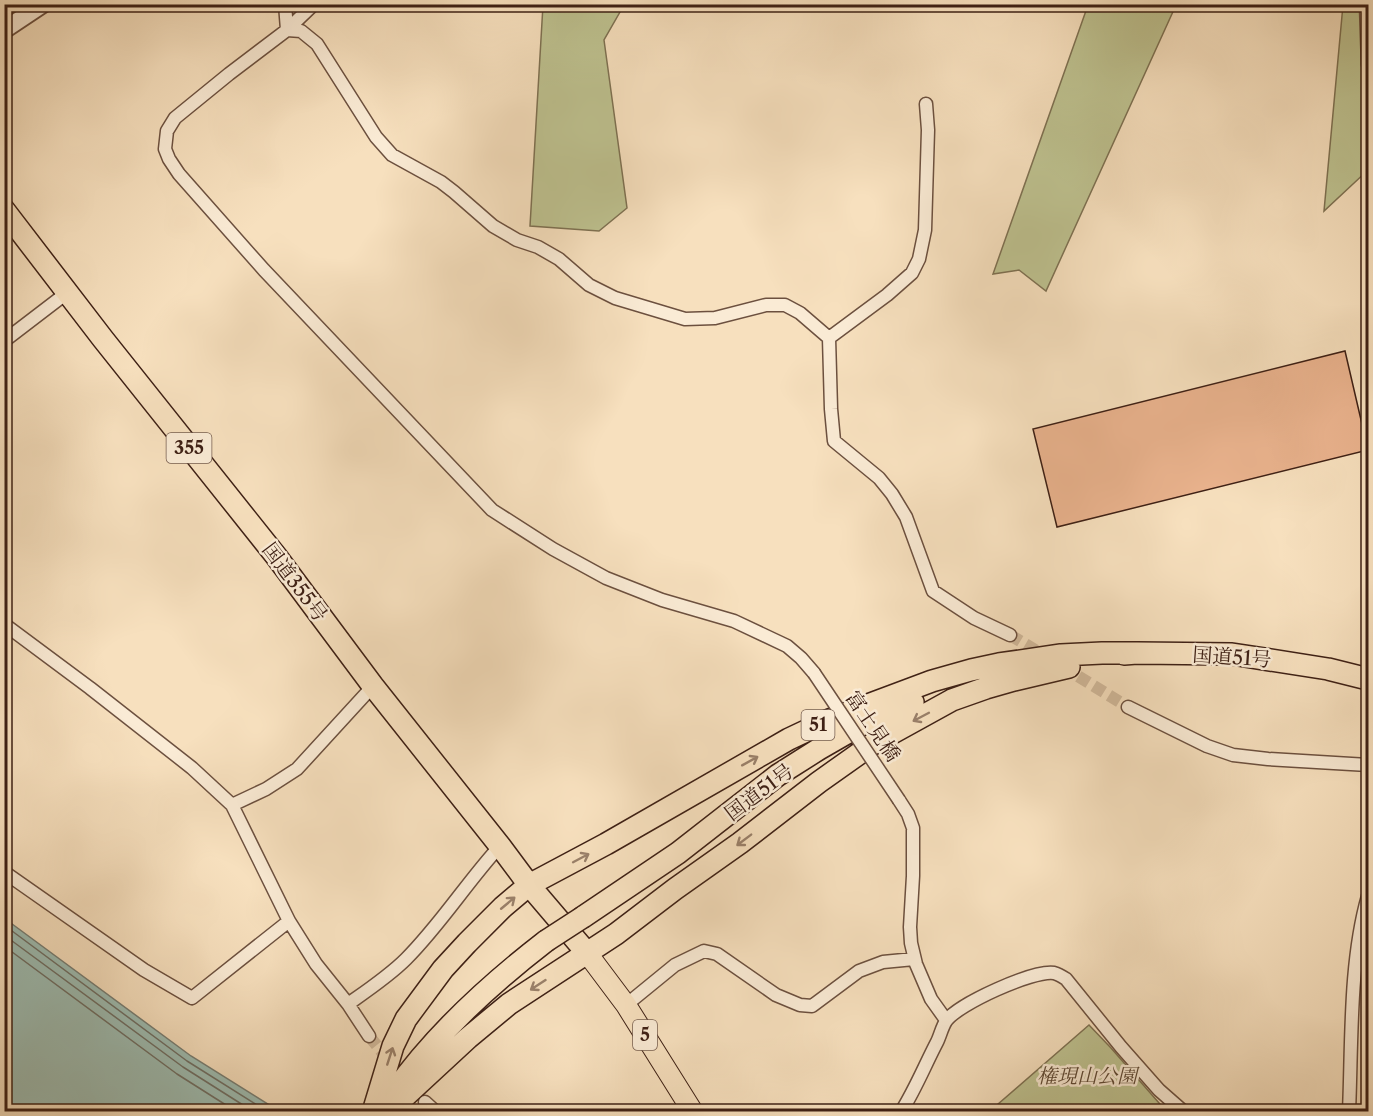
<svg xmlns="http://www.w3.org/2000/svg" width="1373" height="1116" font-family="'Libre Caslon Text','Noto Serif JP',serif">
  <rect width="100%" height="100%" fill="#f7e0be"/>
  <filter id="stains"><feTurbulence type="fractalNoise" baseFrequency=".00333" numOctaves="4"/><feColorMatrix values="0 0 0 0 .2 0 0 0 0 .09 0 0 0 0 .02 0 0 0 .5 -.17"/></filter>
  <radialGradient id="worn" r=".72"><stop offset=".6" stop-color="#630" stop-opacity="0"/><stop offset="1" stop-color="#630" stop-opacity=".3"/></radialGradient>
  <!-- green -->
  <path fill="#bec290" stroke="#7e7152" stroke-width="1.5" d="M543,5H624L604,40L627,208L599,231L530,226Z
    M1088,5H1176L1046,291L1019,270L993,274Z
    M1343,5H1368V170L1324,211Z
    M1089,1025L1111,1048L1166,1111H990Z"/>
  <!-- water -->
  <path fill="#9dbdb3" stroke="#777e74" stroke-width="1.5" d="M4,918L191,1056L279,1111H5Z"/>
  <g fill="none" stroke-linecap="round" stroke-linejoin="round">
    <!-- shore -->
    <path stroke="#6e6e64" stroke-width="1.5" d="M4,925L187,1061L268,1112
      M4,935L183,1067L254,1112
      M4,946L177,1074L237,1112"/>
  </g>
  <!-- building -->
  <path fill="#eab38e" stroke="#3e2015" stroke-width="1.5" d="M1345,351L1368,450L1057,527L1033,429Z"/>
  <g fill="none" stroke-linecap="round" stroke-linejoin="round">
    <!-- minor-tunnel -->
    <path stroke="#d2ba9c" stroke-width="12" stroke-dasharray="12 6" stroke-linecap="butt" d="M1010,635L1045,656
      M1063,667L1128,707
      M369,1036L391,1063"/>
    <defs>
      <path id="minor" d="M285,4L287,30
        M314,4L287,30L229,74L175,118L167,131L165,149L169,159L179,174L264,270L492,510L553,549L606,578L662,600L734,621L787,646L801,658L814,673
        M1366,4L1368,65
        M287,30L301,31L317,44L376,137L392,155L441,182L454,192L493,226L517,240L538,247L559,259L589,285L615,298L685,319L715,318L766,305H785L800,313L829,338L831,409L834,441L879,478L892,494L906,517L933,591L974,618L1010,635
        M829,338L887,295L912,273L919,259L925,230L928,130L926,104
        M4,341L68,292
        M4,624L90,688L192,768L232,805
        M1128,707L1207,746L1233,755L1268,759L1368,765
        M899,800L908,814L913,828V876L910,927L911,943L916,964L931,999L946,1020
        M4,872L144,970L192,998L289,921L232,805L266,789L297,769L373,686
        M289,921L316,964L348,1004L369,1036
        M348,1004C368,990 389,976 406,959C441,924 467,882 500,846
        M626,1005L675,965L704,951L717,954L776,995L800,1005L812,1006L859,971L883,962L914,959
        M425,1102L436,1112
        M901,1112C915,1090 925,1065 937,1042C940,1036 942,1027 946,1021C958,1004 1033,970 1054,973C1058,974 1063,977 1066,979L1121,1047L1159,1090L1184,1112
        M1349,1112C1352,1042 1349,963 1368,896"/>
      <path id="tertiary" d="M4,30L43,4"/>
      <path id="primary" d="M587,953L626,1005L693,1112"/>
      <path id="trunk" d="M4,210L103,339L276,556L373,686L500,846L529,885L587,953
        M1124,654L1137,653L1232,654L1328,669L1368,679
        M583,917L678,853L778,775L819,749L859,726L913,702
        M395,1091C436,1033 489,985 546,941
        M373,1112L393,1046L406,1019L443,969L467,943L503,907L529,885L606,844L789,739L827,721L860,708L932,681L971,670L999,664L1061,655L1102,653H1137
        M388,1112L468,1038L509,1004L616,934L675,889L740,843L819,782L874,743L952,700L986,688L1014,680L1069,667"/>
    </defs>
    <!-- minor casing -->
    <use href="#minor" stroke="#6c503f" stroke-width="15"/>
    <!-- tertiary casing -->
    <use href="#tertiary" stroke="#6c503f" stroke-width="20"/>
    <!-- primary casing -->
    <use href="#primary" stroke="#3e2015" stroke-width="22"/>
    <!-- trunk casing -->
    <use href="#trunk" stroke="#3e2015" stroke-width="24"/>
    <!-- minor -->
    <use href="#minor" stroke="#faebd5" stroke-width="12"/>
    <!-- tertiary -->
    <use href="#tertiary" stroke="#faebd5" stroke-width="16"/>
    <!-- primary -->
    <use href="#primary" stroke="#f7e0be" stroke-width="20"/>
    <!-- trunk -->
    <use href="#trunk" stroke="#f7e0be" stroke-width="21"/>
    <defs>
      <path id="minor-bridge" d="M814,673L899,800"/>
      <path id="trunk-bridge" d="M546,941L583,917"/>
    </defs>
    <!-- minor-bridge casing -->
    <use href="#minor-bridge" stroke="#6c503f" stroke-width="15" stroke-linecap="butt"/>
    <!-- trunk-bridge casing -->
    <use href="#trunk-bridge" stroke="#3e2015" stroke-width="24" stroke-linecap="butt"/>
    <!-- minor-bridge -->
    <use href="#minor-bridge" stroke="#faebd5" stroke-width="12"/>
    <!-- trunk-bridge -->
    <use href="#trunk-bridge" stroke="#f7e0be" stroke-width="21"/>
  </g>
  <!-- one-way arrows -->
  <defs><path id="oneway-shaft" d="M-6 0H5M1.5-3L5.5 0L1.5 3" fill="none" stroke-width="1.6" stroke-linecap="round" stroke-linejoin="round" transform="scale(1.5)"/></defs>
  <g stroke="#9a806a">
    <use href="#oneway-shaft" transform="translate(921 717) rotate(152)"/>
    <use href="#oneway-shaft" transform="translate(750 761) rotate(-29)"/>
    <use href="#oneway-shaft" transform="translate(744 840) rotate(143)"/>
    <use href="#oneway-shaft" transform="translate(581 858) rotate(-28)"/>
    <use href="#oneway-shaft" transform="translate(508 903) rotate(-40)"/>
    <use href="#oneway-shaft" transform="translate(538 985) rotate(147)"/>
    <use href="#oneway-shaft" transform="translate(390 1056) rotate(-72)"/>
  </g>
  <g text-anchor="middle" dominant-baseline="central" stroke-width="5" stroke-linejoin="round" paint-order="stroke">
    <!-- shield labels -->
    <g fill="#faebd5" stroke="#765d4f" stroke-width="1.5">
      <rect x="166.5" y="433" width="45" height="30" rx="4.5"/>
      <rect x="801.5" y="710" width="33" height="30" rx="4.5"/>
      <rect x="633" y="1020" width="24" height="30" rx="4.5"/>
    </g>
    <g font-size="18" font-weight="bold" fill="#3e2015">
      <text x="189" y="448">355</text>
      <text x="818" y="725">51</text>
      <text x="645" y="1035">5</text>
    </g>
    <!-- street labels -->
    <g font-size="20" fill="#3e2015" stroke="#faebd5">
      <text transform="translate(295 582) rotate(53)">国道355号</text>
      <text transform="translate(1232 657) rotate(4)">国道51号</text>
      <text transform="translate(873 726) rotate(56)">富士見橋</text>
      <text transform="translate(759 792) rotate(-37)">国道51号</text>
    </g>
    <!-- park labels -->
    <g font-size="20" font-style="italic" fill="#5e4834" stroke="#faebd5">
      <text x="1087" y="1076">権現山公園</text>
    </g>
  </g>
  <!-- margin -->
  <rect width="1373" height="1116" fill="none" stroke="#f7e0be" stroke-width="24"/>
  <rect x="6" y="6" width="1361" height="1104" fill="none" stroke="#3e2015" stroke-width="3"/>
  <rect x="12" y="12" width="1349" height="1092" fill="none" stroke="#3e2015" stroke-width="1.5"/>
  <rect width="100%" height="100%" filter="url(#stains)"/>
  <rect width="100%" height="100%" fill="url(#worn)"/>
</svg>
